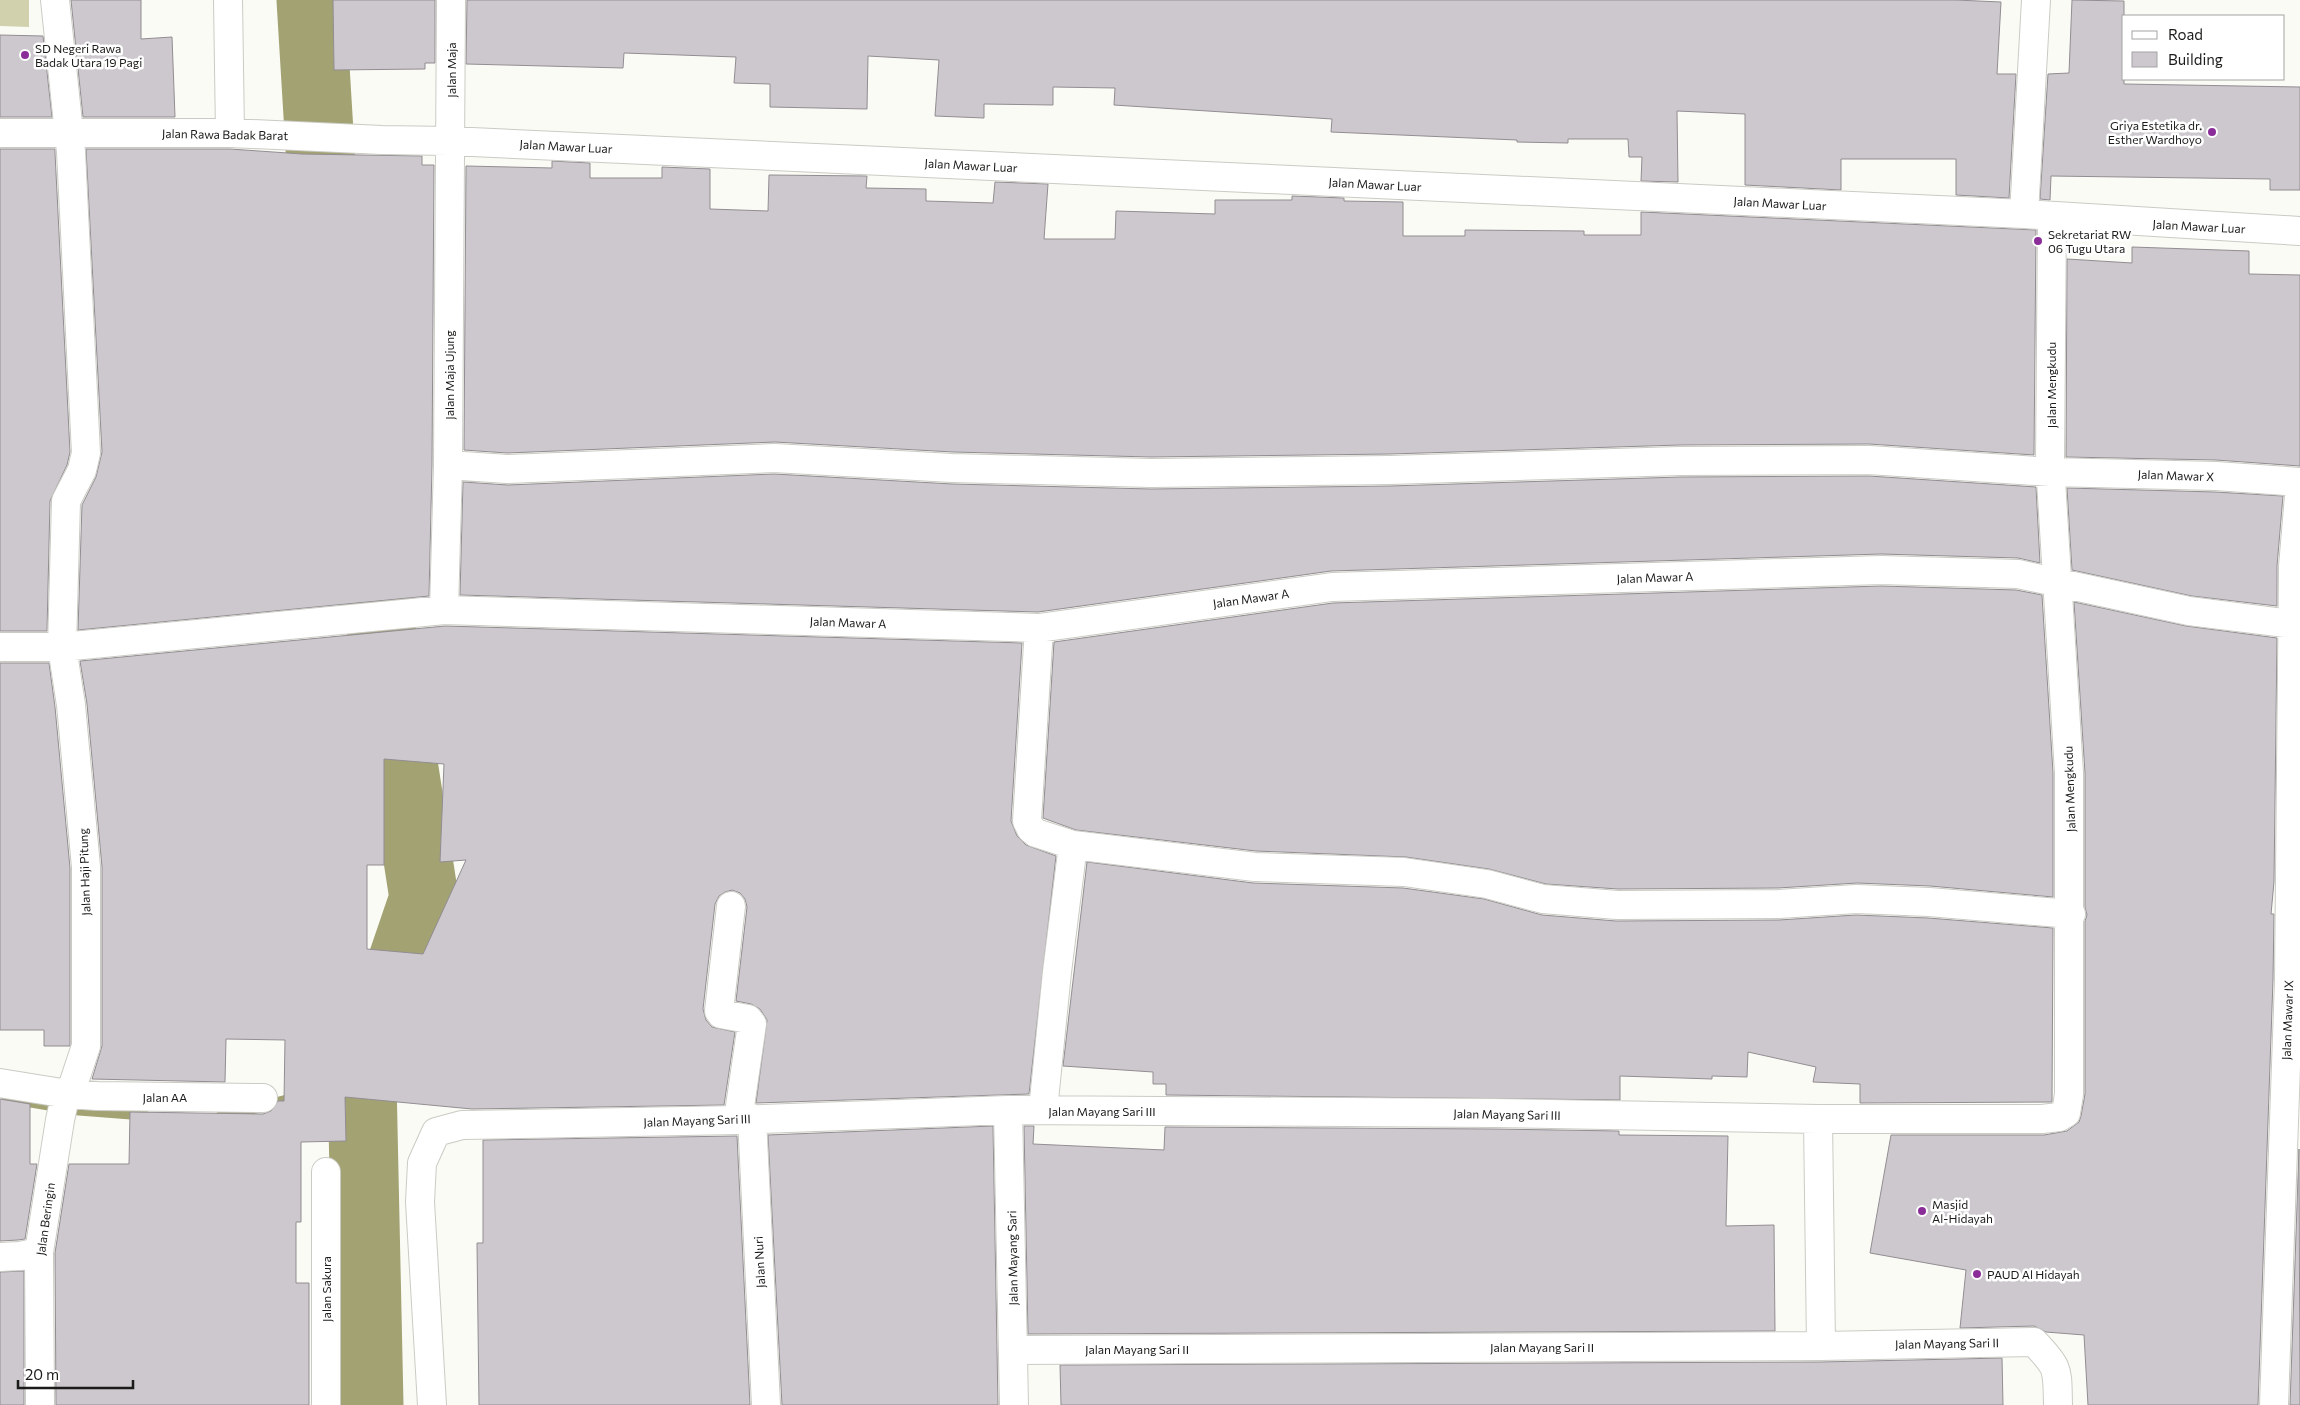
<svg xmlns="http://www.w3.org/2000/svg" width="2300" height="1405" font-family="Commissioner,sans-serif">
  <rect width="100%" height="100%" fill="#fbfbf5"/>
  <!-- green -->
  <path fill="#d1d1ae" d="M0,0H29V27L0,26Z"/>
  <g fill="none" stroke-linecap="round" stroke-linejoin="round">
    <!-- stream -->
    <path stroke="#a2a273" stroke-width="11" d="M7,1098L79,1110L144,1115
      M220,1117L299,1097"/>
    <!-- river -->
    <path stroke="#a2a273" stroke-width="69" d="M311,0L326,248
      M364,536L391,685L424,898L362,1080L369,1405"/>
  </g>
  <!-- building -->
  <path fill="#ccc8cd" stroke="#928d92" fill-rule="evenodd" d="M71,0H141V39L172,37L175,117H83Z
    M333,0H435V63H425V69L334,70Z
    M467,0H1956L2001,2L1997,74H2016L2009,198L1956,195V159H1841V190L1745,185V114L1677,111L1678,182L1641,181L1642,157H1629L1628,139H1568V143L1517,142V140L1331,132L1332,119L1114,105L1115,88L1053,87V105L984,104V118L935,116L939,60L868,56L867,109L770,107V84L734,83L736,57L624,53L623,68L466,64Z
    M2072,0L2124,1V84L2300,87V190H2270V179L2051,176L2050,200L2040,199L2048,74L2069,73Z
    M0,35L43,36L52,117H0Z
    M0,149H55V153L70,452L67,465L50,501L47,631H0Z
    M86,149H230L302,154L422,156V165H434L432,465L429,596L78,630L82,505L96,477L102,452Z
    M552,161L590,163V178H662V167L710,169V209L768,211L769,175L867,176L866,188L926,189V201L993,203L995,182L1048,184L1044,239H1115L1116,211L1215,214V200H1292V196L1344,198V201L1403,202V236H1465V230L1584,231V235H1641V212L2036,230L2034,455L1869,444L1680,445L1390,454L1151,457L953,452L775,442L507,453L464,450L466,166L552,168Z
    M2132,247L2249,251V274L2300,275V466L2216,460L2066,457L2067,259L2132,263Z
    M774,474L952,484L1151,489L1390,486L1680,477L1869,476L2036,487L2040,563L2018,558L1881,554L1331,571L1038,612L460,595L463,482L508,485Z
    M2067,488L2215,492L2283,496L2277,566V606L2192,596L2072,570Z
    M1881,586L2016,590L2042,595L2053,773V897L1930,886L1857,883L1778,888L1618,889L1546,884L1489,869L1406,857L1256,851L1076,830L1043,818L1054,642L1333,603Z
    M2074,602L2186,626L2277,638L2274,882L2271,914H2274L2273,980L2258,1405H2088L2084,1335L2046,1332L2034,1326L1960,1328L1966,1270L1870,1253L1891,1135H2044L2067,1131L2079,1122L2081,1116L2085,1094V921L2087,915L2085,907V773Z
    M445,626L1022,643L1011,821L1017,836L1026,845L1056,856L1029,1094L756,1103L767,1020L760,1009L751,1004L736,1001L747,907L745,899L740,893L732,890L725,892L719,896L715,904L703,1009L706,1020L712,1027L735,1032L724,1105L472,1109L345,1097L346,1141L301,1142V1222H296V1283H309V1405H56L55,1253L69,1164H129L130,1112L263,1114L271,1111L278,1101H284L285,1040L226,1039L225,1082L92,1079L102,1046V867L87,704L80,661ZM384,759L444,764L440,862L466,860L423,954L367,949V865H384Z
    M0,663H49L55,707L70,868V1046H44V1030H0Z
    M1087,862L1253,883L1403,888L1484,899L1542,915L1616,921L1779,920L1856,915L1928,918L2053,928L2052,1102L1860,1103V1084L1813,1082L1816,1067L1748,1052L1747,1077L1712,1076V1079L1620,1076V1100L1166,1095V1084H1153V1072L1063,1066Z
    M0,1099L30,1104V1164H37L25,1239L18,1240L0,1241Z
    M993,1126L998,1405H782L768,1135Z
    M1024,1126H1034L1033,1144L1164,1150L1165,1127L1494,1129L1619,1131V1135L1728,1136L1726,1226L1774,1225L1775,1331L1028,1334Z
    M737,1136L750,1405H479L477,1243H483V1140Z
    M2299,1149L2300,1405H2290Z
    M24,1271V1405H0V1272Z
    M2002,1358L2003,1405H1061L1060,1365L1821,1362Z"/>
  <g fill="none" stroke-linecap="round" stroke-linejoin="round">
    <defs>
      <path id="minor" d="M228,0L230,133
        M0,133H230L382,140L450,141L2024,214L2300,231
        M2024,214L2036,0
        M448,465L507,469L774,458L952,468L1151,473L1390,470L1680,461L1869,460L2051,472L2216,476L2300,482
        M444,610L448,465L451,0
        M1039,628L1027,821L1031,829L1036,833L1073,845L1255,867L1404,872L1487,884L1543,899L1617,905L1779,904L1856,899L1929,902L2071,914
        M0,647H62L444,610L1039,628L1332,587L1881,570L2018,574L2189,611L2292,624
        M731,906L719,1011L721,1014L748,1019L752,1024L738,1120
        M0,1083L68,1094L97,1096L263,1098
        M1008,1110L1014,1405
        M1043,1110L1057,972L1073,845
        M752,1118L766,1405
        M1818,1119L1821,1346
        M0,1257L20,1256L39,1252
        M1014,1350L1821,1346L2034,1342C2060,1369 2057,1369 2058,1405
        M40,1405L39,1252L60,1120L64,1102L72,1088L86,1046V867L71,705L62,647L66,501L82,470L86,453L71,152L55,0
        M326,1405V1172
        M432,1405L420,1202L422,1163L436,1132L462,1125L738,1120L1008,1110L1494,1113L1818,1119H2042L2059,1117L2066,1113L2069,1094V773L2050,464L2052,218
        M2274,1405L2289,980L2293,567L2300,484"/>
    </defs>
    <!-- minor casing -->
    <use href="#minor" stroke="#cbcbc5" stroke-width="30"/>
    <!-- minor -->
    <use href="#minor" stroke="#fff" stroke-width="28"/>
  </g>
  <!-- markers -->
  <g fill="#8a2d98" stroke="#fff" stroke-width="2">
    <circle cx="25" cy="55" r="5"/>
    <circle cx="2212" cy="132" r="5"/>
    <circle cx="2038" cy="241" r="5"/>
    <circle cx="1922" cy="1211" r="5"/>
    <circle cx="1977" cy="1274" r="5"/>
  </g>
  <g text-anchor="middle" dominant-baseline="central" stroke-width="5" stroke-linejoin="round" paint-order="stroke">
    <!-- poi labels -->
    <g font-size="12" fill="#1b1b19" stroke="#fff" text-anchor="start">
      <text x="35" y="48">SD Negeri Rawa<tspan x="35" dy="14">Badak Utara 19 Pagi</tspan></text>
      <text x="2202" y="125" text-anchor="end">Griya Estetika dr.<tspan x="2202" dy="14">Esther Wardhoyo</tspan></text>
      <text x="2048" y="234">Sekretariat RW<tspan x="2048" dy="14">06 Tugu Utara</tspan></text>
      <text x="1932" y="1204">Masjid<tspan x="1932" dy="14">Al-Hidayah</tspan></text>
      <text x="1987" y="1274">PAUD Al Hidayah</text>
    </g>
    <!-- street labels -->
    <g font-size="12" fill="#1b1b19" stroke="#fff">
      <text transform="translate(451 70) rotate(-90)">Jalan Maja</text>
      <text transform="translate(225 134) rotate(1)">Jalan Rawa Badak Barat</text>
      <text transform="translate(566 146) rotate(3)">Jalan Mawar Luar</text>
      <text transform="translate(971 165) rotate(3)">Jalan Mawar Luar</text>
      <text transform="translate(1375 184) rotate(3)">Jalan Mawar Luar</text>
      <text transform="translate(1780 203) rotate(3)">Jalan Mawar Luar</text>
      <text transform="translate(2199 226) rotate(3)">Jalan Mawar Luar</text>
      <text transform="translate(449 375) rotate(-90)">Jalan Maja Ujung</text>
      <text transform="translate(2051 385) rotate(-90)">Jalan Mengkudu</text>
      <text transform="translate(2176 475) rotate(2)">Jalan Mawar X</text>
      <text transform="translate(1655 577) rotate(-2)">Jalan Mawar A</text>
      <text transform="translate(1251 598) rotate(-8)">Jalan Mawar A</text>
      <text transform="translate(848 622) rotate(2)">Jalan Mawar A</text>
      <text transform="translate(2069 789) rotate(-92)">Jalan Mengkudu</text>
      <text transform="translate(84 872) rotate(-92)">Jalan Haji Pitung</text>
      <text transform="translate(2287 1020) rotate(-88)">Jalan Mawar IX</text>
      <text x="165" y="1097">Jalan AA</text>
      <text x="1102" y="1111">Jalan Mayang Sari III</text>
      <text transform="translate(1507 1114) rotate(1)">Jalan Mayang Sari III</text>
      <text transform="translate(697 1120) rotate(-2)">Jalan Mayang Sari III</text>
      <text transform="translate(45 1219) rotate(-82)">Jalan Beringin</text>
      <text transform="translate(1012 1258) rotate(-91)">Jalan Mayang Sari</text>
      <text transform="translate(759 1262) rotate(-93)">Jalan Nuri</text>
      <text transform="translate(326 1289) rotate(-90)">Jalan Sakura</text>
      <text transform="translate(1947 1343) rotate(-1)">Jalan Mayang Sari II</text>
      <text x="1542" y="1347">Jalan Mayang Sari II</text>
      <text x="1137" y="1349">Jalan Mayang Sari II</text>
    </g>
  </g>
  <!-- legend -->
  <rect x="2122" y="15" width="162" height="65" fill="#ffffff" stroke="#a4a4a3"/>
  <rect x="2132" y="31" width="25" height="8" fill="#ffffff" stroke="#a4a4a3"/>
  <text x="2168" y="40" font-size="15" fill="#1b1b19">Road</text>
  <rect x="2132" y="52" width="25" height="15" fill="#ccc8cd" stroke="#a4a4a3"/>
  <text x="2168" y="65" font-size="15" fill="#1b1b19">Building</text>
  <!-- scale -->
  <path d="M18 1380v8h115v-8" fill="none" stroke="#1b1b19" stroke-width="2.5"/>
  <text x="25" y="1380" font-size="15" fill="#1b1b19" stroke="#ffffff" stroke-width="4" paint-order="stroke">20 m</text>
</svg>
